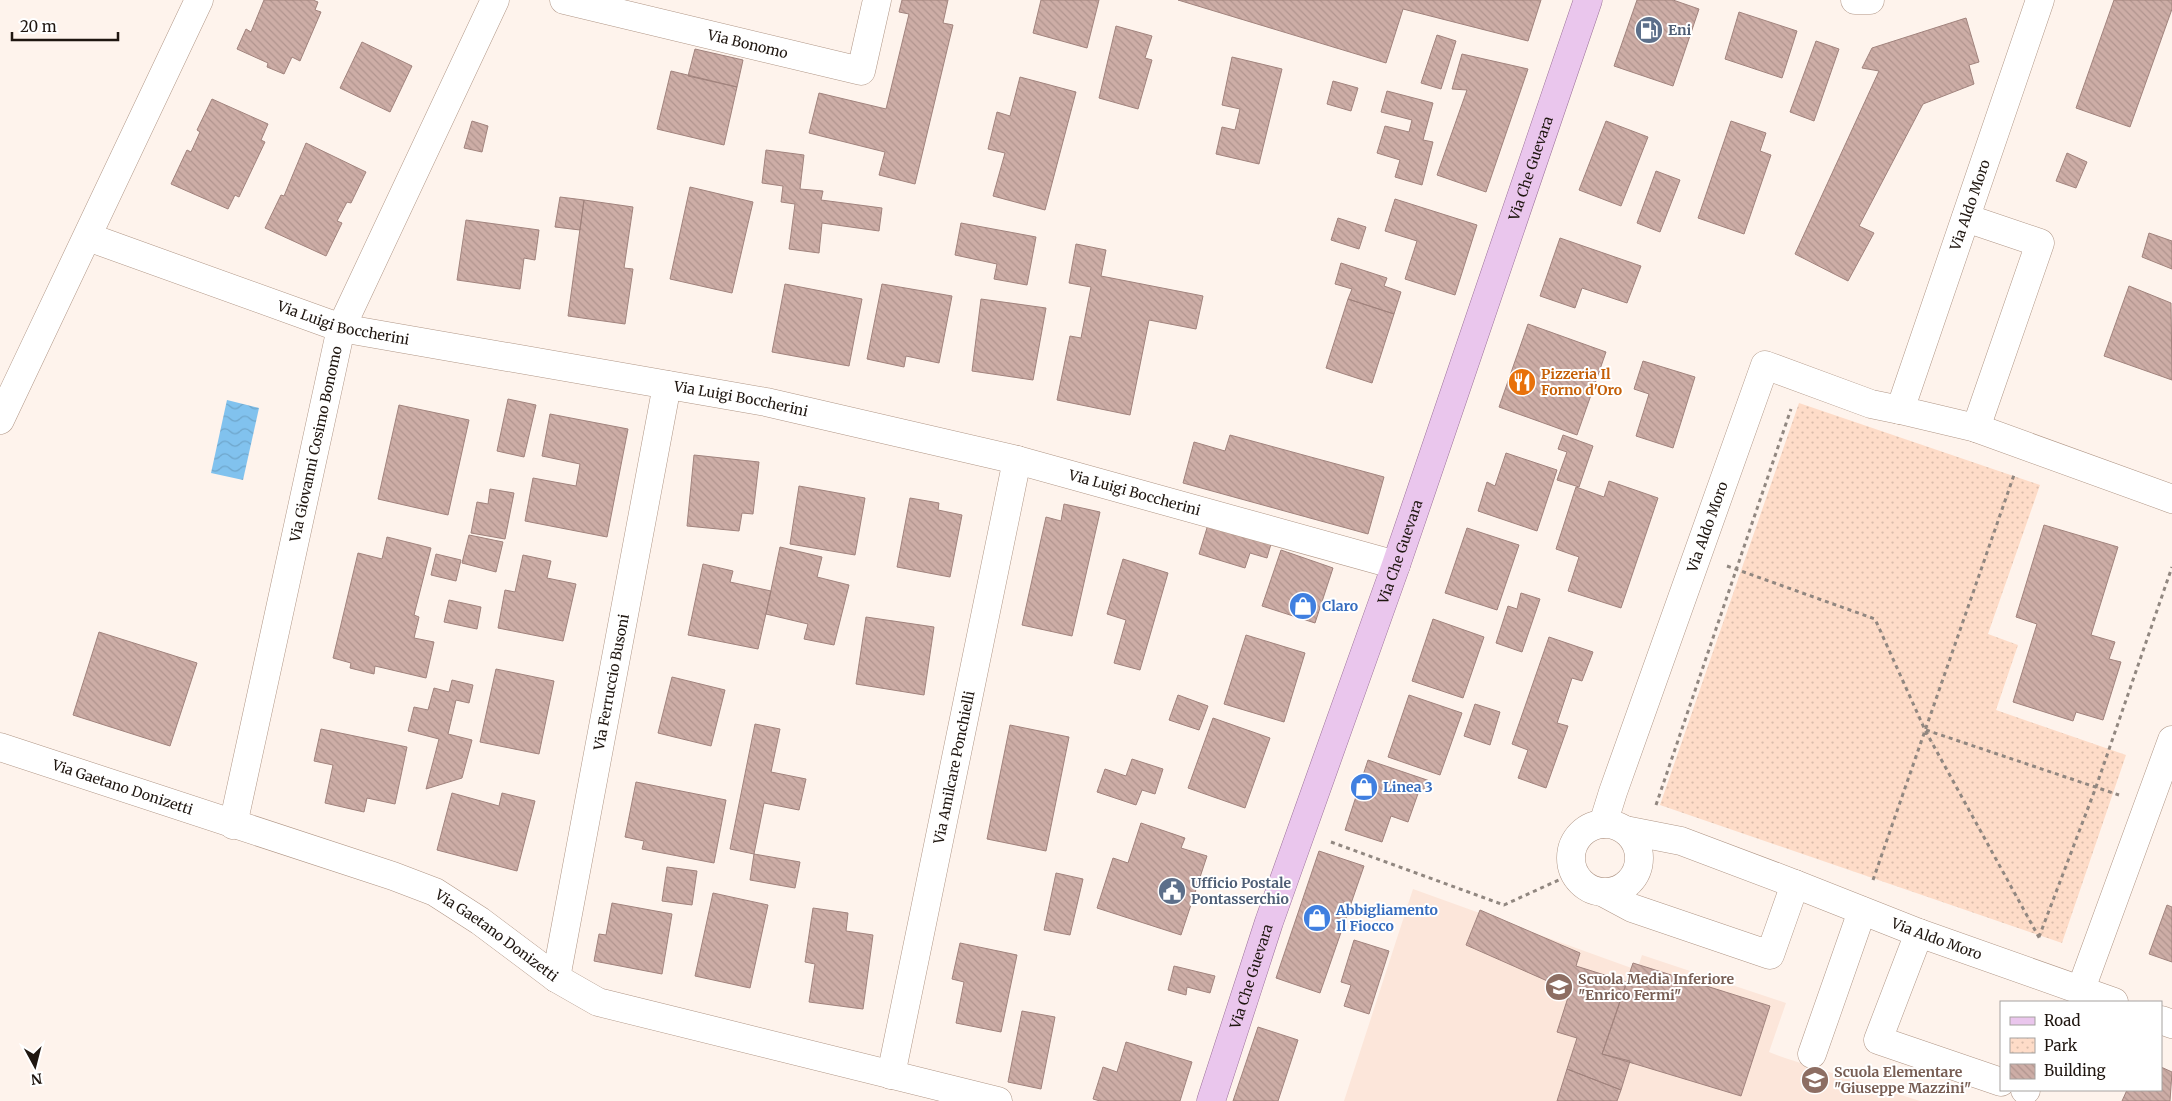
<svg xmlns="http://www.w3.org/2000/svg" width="2172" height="1101" font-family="Merriweather,serif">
  <defs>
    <pattern id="park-dots" width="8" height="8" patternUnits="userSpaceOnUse" patternTransform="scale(1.25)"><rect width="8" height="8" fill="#fedcc8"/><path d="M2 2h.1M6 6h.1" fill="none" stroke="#d9bcab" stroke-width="1.8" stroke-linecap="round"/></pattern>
    <pattern id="water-waves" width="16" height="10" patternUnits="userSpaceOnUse" patternTransform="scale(1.25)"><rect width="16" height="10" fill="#81c2ee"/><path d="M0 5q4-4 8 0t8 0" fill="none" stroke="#6fa6cb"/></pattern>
    <pattern id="building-back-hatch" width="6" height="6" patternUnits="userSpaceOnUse" patternTransform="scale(1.25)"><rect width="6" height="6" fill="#cdada6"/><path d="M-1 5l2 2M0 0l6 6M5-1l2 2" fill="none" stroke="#b0948e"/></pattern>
  </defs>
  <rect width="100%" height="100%" fill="#fef3ec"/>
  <!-- built -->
  <path fill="#fce6da" d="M1413,889L1637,970L1642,955L1786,1003L1769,1052L1785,1058L1920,1101H1344Z"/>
  <!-- park -->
  <path fill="url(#park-dots)" d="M1799,403L2040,485L1988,634L2018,645L1996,710L2126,755L2062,943L1660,805Z"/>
  <!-- water -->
  <path fill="url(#water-waves)" d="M227,400L259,408L243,480L211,473Z"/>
  <!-- building -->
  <path fill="url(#building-back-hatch)" stroke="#a1837d" d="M264,0H313L318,2L315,10L321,12L300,61L292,57L284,74L267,67L268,63L237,49L246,29L251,32Z
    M902,0H948L943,23L953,25L915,184L879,175L885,152L809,133L819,93L886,109L909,14L899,12Z
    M1041,0H1099L1087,48L1033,33Z
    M1178,0H1541L1528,41L1403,9L1386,63Z
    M1637,0H1673L1699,9L1673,86L1614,66Z
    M2114,0H2172V9L2130,127L2076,108Z
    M1739,12L1797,31L1782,78L1725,59Z
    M1966,18L1979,62L1969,65L1974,84L1923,104L1859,226L1874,233L1848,281L1795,254L1879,71L1862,68L1872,48Z
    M1116,26L1152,36L1145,58L1152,60L1138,109L1099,98Z
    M1437,35L1456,41L1441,89L1421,83Z
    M1816,41L1839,49L1814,121L1790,112Z
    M362,42L412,66L390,112L340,88Z
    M695,49L743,60L737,87L688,76Z
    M1462,54L1528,69L1486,192L1437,175L1467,90L1452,89Z
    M1232,57L1282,69L1259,164L1216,154L1222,127L1235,130L1240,109L1222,105Z
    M671,71L737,87L724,145L657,129Z
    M1020,77L1076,92L1045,210L993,196L1005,153L988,149L997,112L1010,116Z
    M1333,81L1358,88L1351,111L1327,104Z
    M1387,91L1433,103L1423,140L1433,142L1422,185L1395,177L1400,160L1377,153L1385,126L1409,132L1412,120L1381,112Z
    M212,99L268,124L261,140L265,142L239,197L235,195L228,209L171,184L187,150L191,152L200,132L197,130Z
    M472,121L488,126L482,152L464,148Z
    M1606,121L1648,137L1621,206L1579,190Z
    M1731,121L1766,133L1760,151L1771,155L1744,234L1698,218Z
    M306,143L366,172L351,203L347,202L337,221L342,223L326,256L265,228L281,195L284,196Z
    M766,150L804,155L800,189L823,191L821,200L882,208L879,231L822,223L819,253L789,249L795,204L781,202L783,186L762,183Z
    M2067,153L2087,162L2076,188L2056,181Z
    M1656,171L1680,180L1660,232L1637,223Z
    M690,187L753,202L732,293L670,279Z
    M560,197L584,200L580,230L555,227Z
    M1395,199L1477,225L1455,295L1405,279L1417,241L1385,231Z
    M584,200L633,207L624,268L633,269L625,324L568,316Z
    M1338,218L1366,227L1359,249L1331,240Z
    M466,220L539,230L535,260L524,258L520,289L457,280Z
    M961,223L1036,237L1027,285L994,279L997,264L955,255Z
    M2149,233L2172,241V269L2142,257Z
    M1560,238L1641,266L1627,303L1582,288L1575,308L1540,296Z
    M1076,244L1106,250L1101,276L1203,296L1196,329L1149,320L1130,415L1057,400L1070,336L1081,338L1091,287L1069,283Z
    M1341,263L1387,278L1384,286L1401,292L1394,314L1348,299L1352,289L1335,284Z
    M785,284L862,299L849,366L772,352Z
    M882,284L952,296L939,363L906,356L904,367L867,359Z
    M2129,286L2171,303L2172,380L2104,356Z
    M981,299L1046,308L1033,380L972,371Z
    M1348,299L1394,314L1372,383L1326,368Z
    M1528,324L1606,352L1577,435L1499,407Z
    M1643,361L1695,377L1673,448L1636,436L1649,394L1634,389Z
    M508,399L536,405L524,457L497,451Z
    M399,405L469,420L448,515L378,499Z
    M550,414L628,429L607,537L525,521L533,478L576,486L580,464L542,456Z
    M1230,435L1384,477L1368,534L1183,483L1194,442L1225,451Z
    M1563,435L1593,446L1579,487L1557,480L1567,452L1558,449Z
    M1506,453L1557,470L1537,531L1478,511L1487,482L1495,486Z
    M694,455L759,462L753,514L742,513L739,531L687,526Z
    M1609,481L1658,498L1621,608L1568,591L1579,557L1556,549L1576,487L1604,497Z
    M799,486L865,498L855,555L790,544Z
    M490,489L514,493L505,539L471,533L477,502L488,504Z
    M910,498L939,503L938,510L962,515L950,577L897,567Z
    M1064,504L1100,512L1072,636L1022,625L1046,517L1061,521Z
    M1210,518L1273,537L1267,558L1250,553L1245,568L1199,554Z
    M2044,525L2118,547L2091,635L2115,642L2109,659L2121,662L2103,720L2076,712L2073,721L2013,702L2037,624L2016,617Z
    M1467,528L1519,545L1497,610L1445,593Z
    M469,535L503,542L496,572L462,563Z
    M387,537L431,548L414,615L419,617L414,638L434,642L426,678L375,666L374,674L350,668L351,663L333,658L358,553L382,559Z
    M780,547L822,557L817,577L849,585L834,645L804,639L808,624L766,614Z
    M1281,550L1333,568L1315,623L1262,606Z
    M436,554L461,560L456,581L431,575Z
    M523,555L551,561L547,578L576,584L563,641L498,628L505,590L515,592Z
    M1123,559L1168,573L1140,670L1114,663L1126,620L1107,614Z
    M703,564L733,571L730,582L771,591L758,649L688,635Z
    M1521,593L1540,599L1522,652L1496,643L1508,606L1517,609Z
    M449,600L481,607L477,629L444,622Z
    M866,617L934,627L924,695L856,684Z
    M1433,619L1484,637L1463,698L1412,681Z
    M99,632L197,663L170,746L73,715Z
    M1246,635L1305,653L1284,722L1224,704Z
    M1549,637L1593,652L1582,681L1572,678L1557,723L1568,726L1546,788L1518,778L1528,750L1512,744Z
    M496,669L554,681L539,754L480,742Z
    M672,677L725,690L711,746L658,733Z
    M452,680L473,685L469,703L456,700L448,734L472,740L462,778L426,789L439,739L408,731L414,707L428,710L434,688L449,692Z
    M1178,695L1208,706L1199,730L1169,720Z
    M1409,695L1462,713L1440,775L1388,757Z
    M1475,704L1500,712L1490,745L1464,736Z
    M1213,718L1270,738L1245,808L1188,788Z
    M755,724L780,729L771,772L806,779L799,810L764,803L754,854L730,849Z
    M1010,725L1069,737L1046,851L987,839Z
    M321,729L407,747L395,804L367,798L364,812L325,803L333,765L314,761Z
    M1132,759L1163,769L1155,794L1142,790L1136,805L1097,792L1105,769L1126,776Z
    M1368,760L1430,781L1427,790L1420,788L1408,822L1391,816L1382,842L1345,830Z
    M636,782L726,800L714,863L642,849L644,841L625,837Z
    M452,793L499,806L502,793L535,801L517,871L437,850Z
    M1141,823L1185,838L1181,848L1207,856L1181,935L1097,908L1113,858L1128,863Z
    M1319,851L1364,866L1320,993L1276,978Z
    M754,854L800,862L795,888L750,880Z
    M667,867L697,871L692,905L662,901Z
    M1056,873L1083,879L1070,935L1044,930Z
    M713,893L768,905L750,988L695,976Z
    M612,903L672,914L662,974L594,961L599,934L606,935Z
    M2167,905L2172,907V962L2149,954Z
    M813,908L848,913L846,931L873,935L863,1009L809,1002L815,964L805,962Z
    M1480,910L1580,953L1576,966L1627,982L1602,1054L1630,1061L1621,1090L1567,1069L1577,1038L1557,1032L1570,991L1466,945Z
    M1354,940L1389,951L1369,1014L1344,1006L1351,985L1341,982Z
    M960,943L1017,955L1001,1032L956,1023L964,982L952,979Z
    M1633,963L1770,1006L1741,1096L1602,1054Z
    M1174,966L1215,976L1210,993L1187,987L1186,995L1168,990Z
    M1022,1011L1055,1017L1041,1089L1008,1082Z
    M1258,1027L1298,1040L1278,1101H1233Z
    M1126,1042L1192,1062L1180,1101H1100L1093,1099L1103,1067L1117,1072Z
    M2161,1067L2172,1072L2170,1101H2122L2127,1090H2161Z
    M1567,1069L1621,1090L1617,1101H1557Z"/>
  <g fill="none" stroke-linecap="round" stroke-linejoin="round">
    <defs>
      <g id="minor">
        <path id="s1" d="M564,0L861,71L877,0"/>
        <path d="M1855,0H1870"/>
        <path d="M2040,0L1900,410L1976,428L2172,499"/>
        <path d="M1966,218L2040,243L1976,428"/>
        <path id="s2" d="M88,237L341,328L766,402L1017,460L1396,565"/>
        <path d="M0,420L199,0"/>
        <path id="s3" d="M0,747L393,876L435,892L480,921L556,978L598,1002L998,1101"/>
        <circle cx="1605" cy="858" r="34"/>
        <path id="s4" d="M1603,824L1613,792L1765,365L1871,404L1900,410"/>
        <path id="s5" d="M233,825L341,328L495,0"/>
        <path id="s6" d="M1795,884L1919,933L2114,1002"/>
        <path d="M1604,893L1632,908L1770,955L1795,884L1681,841L1625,830"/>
        <path d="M1919,933L1878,1040L2001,1082"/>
        <path id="s7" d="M556,978L667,385"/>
        <path d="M2081,989L2172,740"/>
        <path d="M2161,1020L2172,1024"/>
        <path d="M1812,1054L1862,911"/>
        <path id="s8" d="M891,1075L1017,460"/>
        <path d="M2025,1090H2026"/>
      </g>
      <g id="major">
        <path id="s9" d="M1211,1101L1269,922L1396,565L1588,0"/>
      </g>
    </defs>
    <!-- minor casing -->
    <use href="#minor" stroke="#b09686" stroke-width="29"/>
    <!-- major casing -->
    <use href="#major" stroke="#9a7098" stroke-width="29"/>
    <!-- path -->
    <path stroke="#918780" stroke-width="3" stroke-dasharray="4 4" stroke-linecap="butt" d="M1727,566L1875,619L1925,730L2041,941
      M1926,730L2119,795
      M1656,805L1791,409
      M1331,842L1504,905L1574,873
      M1873,880L2014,475
      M2039,937L2096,787L2172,567"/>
    <!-- minor -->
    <use href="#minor" stroke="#fff" stroke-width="28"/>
    <!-- major -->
    <use href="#major" stroke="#eac6ed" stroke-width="28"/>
  </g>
  <!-- icons -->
  <defs>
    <symbol id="fuel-disc" viewBox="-11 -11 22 22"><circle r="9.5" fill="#5c6f8a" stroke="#fff"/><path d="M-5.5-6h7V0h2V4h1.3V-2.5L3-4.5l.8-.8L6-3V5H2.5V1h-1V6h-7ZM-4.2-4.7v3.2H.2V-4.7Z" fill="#fff"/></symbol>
    <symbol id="restaurant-disc" viewBox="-11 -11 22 22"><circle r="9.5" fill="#e8710a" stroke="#fff"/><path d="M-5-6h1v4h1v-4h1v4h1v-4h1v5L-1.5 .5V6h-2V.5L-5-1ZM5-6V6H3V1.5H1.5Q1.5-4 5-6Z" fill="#fff"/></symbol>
    <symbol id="shop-disc" viewBox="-11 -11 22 22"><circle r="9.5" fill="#3f7fe0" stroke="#fff"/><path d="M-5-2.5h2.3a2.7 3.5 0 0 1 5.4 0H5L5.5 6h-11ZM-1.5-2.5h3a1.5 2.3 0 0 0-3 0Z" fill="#fff"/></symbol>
    <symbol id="civic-disc" viewBox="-11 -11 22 22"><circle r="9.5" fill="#5c6f8a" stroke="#fff"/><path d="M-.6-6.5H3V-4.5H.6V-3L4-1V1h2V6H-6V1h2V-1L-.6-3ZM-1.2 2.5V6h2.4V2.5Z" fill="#fff"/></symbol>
    <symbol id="school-disc" viewBox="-11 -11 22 22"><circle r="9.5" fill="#8d6e63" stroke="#fff"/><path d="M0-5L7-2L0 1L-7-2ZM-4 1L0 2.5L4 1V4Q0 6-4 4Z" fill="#fff"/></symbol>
  </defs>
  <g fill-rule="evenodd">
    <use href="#fuel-disc" x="1633" y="14" width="32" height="32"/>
    <use href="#restaurant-disc" x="1506" y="366" width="32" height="32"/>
    <use href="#shop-disc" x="1287" y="590" width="32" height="32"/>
    <use href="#shop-disc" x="1348" y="771" width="32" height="32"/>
    <use href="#civic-disc" x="1156" y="875" width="32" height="32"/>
    <use href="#shop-disc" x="1301" y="902" width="32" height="32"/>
    <use href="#school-disc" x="1543" y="971" width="32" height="32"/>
    <use href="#school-disc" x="1799" y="1064" width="32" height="32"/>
  </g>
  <g text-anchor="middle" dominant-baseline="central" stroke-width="4" stroke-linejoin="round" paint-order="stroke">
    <!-- service labels -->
    <g font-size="14" font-weight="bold" fill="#4e5e75" stroke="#fff" text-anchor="start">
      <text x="1668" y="30">Eni</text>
      <text x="1191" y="883">Ufficio Postale<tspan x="1191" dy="16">Pontasserchio</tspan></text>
    </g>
    <!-- street labels -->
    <g font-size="14" fill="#1f1610" stroke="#fff">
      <text stroke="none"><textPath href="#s1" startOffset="189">Via Bonomo</textPath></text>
      <text stroke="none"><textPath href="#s9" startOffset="986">Via Che Guevara</textPath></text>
      <text transform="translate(1970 205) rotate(-71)">Via Aldo Moro</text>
      <text stroke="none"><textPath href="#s2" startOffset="270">Via Luigi Boccherini</textPath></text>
      <text stroke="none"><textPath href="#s2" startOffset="675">Via Luigi Boccherini</textPath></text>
      <text stroke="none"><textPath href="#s5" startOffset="390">Via Giovanni Cosimo Bonomo</textPath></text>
      <text stroke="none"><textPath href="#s2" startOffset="1080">Via Luigi Boccherini</textPath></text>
      <text stroke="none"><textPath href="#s4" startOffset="315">Via Aldo Moro</textPath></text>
      <text stroke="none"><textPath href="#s9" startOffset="581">Via Che Guevara</textPath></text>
      <text stroke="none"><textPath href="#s7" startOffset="301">Via Ferruccio Busoni</textPath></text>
      <text stroke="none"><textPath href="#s8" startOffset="314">Via Amilcare Ponchielli</textPath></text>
      <text stroke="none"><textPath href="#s3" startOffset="129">Via Gaetano Donizetti</textPath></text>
      <text stroke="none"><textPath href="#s3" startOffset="534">Via Gaetano Donizetti</textPath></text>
      <text stroke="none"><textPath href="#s6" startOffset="152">Via Aldo Moro</textPath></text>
      <text stroke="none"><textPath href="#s9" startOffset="131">Via Che Guevara</textPath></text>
    </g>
    <!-- food labels -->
    <g font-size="14" font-weight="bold" fill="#c56008" stroke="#fff" text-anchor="start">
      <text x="1541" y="374">Pizzeria Il<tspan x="1541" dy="16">Forno d'Oro</tspan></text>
    </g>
    <!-- shop labels -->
    <g font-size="14" font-weight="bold" fill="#366cbe" stroke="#fff" text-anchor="start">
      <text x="1322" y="606">Claro</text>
      <text x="1383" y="787">Linea 3</text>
      <text x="1336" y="910">Abbigliamento<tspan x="1336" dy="16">Il Fiocco</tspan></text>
    </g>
    <!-- education labels -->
    <g font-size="14" font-weight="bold" fill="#785e54" stroke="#fff" text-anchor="start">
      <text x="1578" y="979">Scuola Media Inferiore<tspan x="1578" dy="16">"Enrico Fermi"</tspan></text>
      <text x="1834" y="1072">Scuola Elementare<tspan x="1834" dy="16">"Giuseppe Mazzini"</tspan></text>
    </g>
  </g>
  <!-- legend -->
  <rect x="2000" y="1001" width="162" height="90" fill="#ffffff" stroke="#a5a29f"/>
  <rect x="2010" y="1017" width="25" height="8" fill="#eac6ed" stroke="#a5a29f"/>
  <text x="2044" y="1026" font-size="15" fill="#1f1610">Road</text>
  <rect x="2010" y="1038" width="25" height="15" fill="url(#park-dots)" stroke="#a5a29f"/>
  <text x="2044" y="1051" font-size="15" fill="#1f1610">Park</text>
  <rect x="2010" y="1064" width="25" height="15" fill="url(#building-back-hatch)" stroke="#a5a29f"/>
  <text x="2044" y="1076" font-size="15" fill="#1f1610">Building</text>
  <!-- north arrow -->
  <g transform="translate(35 1066) rotate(173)" stroke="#ffffff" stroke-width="4" paint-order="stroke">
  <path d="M0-4L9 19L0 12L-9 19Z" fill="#1f1610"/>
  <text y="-8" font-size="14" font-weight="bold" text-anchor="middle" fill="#1f1610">N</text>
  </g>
  <!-- scale -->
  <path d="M12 32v8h106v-8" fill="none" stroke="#1f1610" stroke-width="2.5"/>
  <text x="20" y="32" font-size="15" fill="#1f1610" stroke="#ffffff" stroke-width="4" paint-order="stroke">20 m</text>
</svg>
